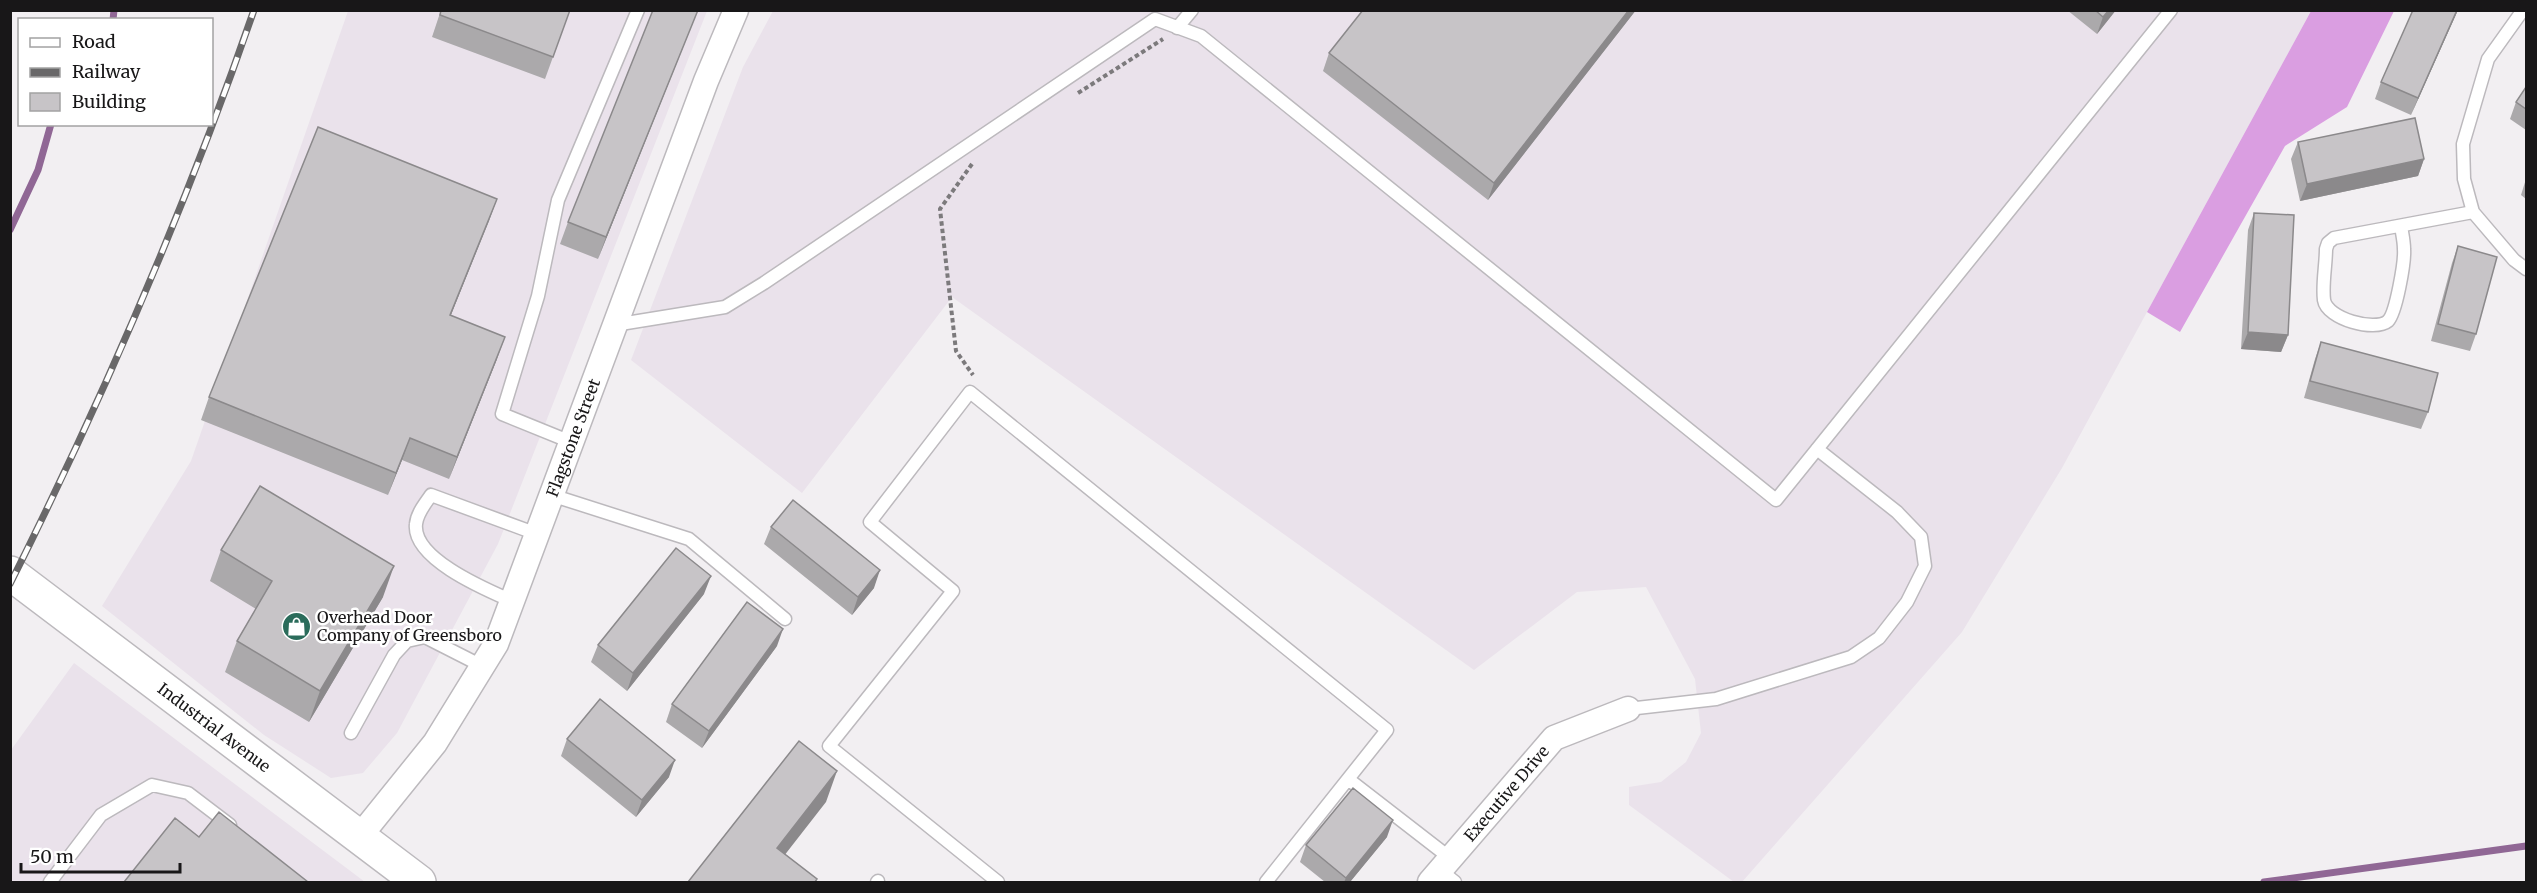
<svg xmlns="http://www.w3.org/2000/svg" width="2537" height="893" font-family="Merriweather,serif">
  <rect width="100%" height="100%" fill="#f2eff2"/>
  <!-- built -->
  <path fill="#eae2eb" d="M348,11H707L498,544L397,733L363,773L331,778L264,735L102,606L191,461Z
    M773,11H2311L2062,468L1962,632L1742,882H1734L1629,805V787L1661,782L1686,762L1701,733L1695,679L1646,587L1577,592L1474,670L952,297L802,493L631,360L743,67Z
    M74,663L365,882H11V750Z"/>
  <!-- forest -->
  <path fill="#da9ee1" d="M2311,11H2394L2347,107L2285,146L2180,332L2147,312Z"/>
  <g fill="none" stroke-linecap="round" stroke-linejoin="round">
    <!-- stream -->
    <path stroke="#906795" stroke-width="7" d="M113,20L114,10
      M10,230L38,170L51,124
      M2264,882L2526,846"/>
    <defs>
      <path id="service" d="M2523,10L2488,59L2463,144L2464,179L2473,212L2514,260L2526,269
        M1177,28L1192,10
        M2401,226C2402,233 2404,241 2404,249C2405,262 2396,313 2388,321C2375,332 2327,319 2324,300C2322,284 2326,265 2326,249L2328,243L2334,238L2473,212
        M614,325L725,307L764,283L1155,19L1201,36L1776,500L2171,10
        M571,442L502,414L538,296L558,200L638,10
        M551,495L689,539L785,619
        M512,601C487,590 412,559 416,524C417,513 425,504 431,495L537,534
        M1628,709L1716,699L1851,657L1879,638L1907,602L1925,566L1921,537L1897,512L1817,449
        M351,733L394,655L407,641L425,637L482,666
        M1348,779L1450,858
        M1440,870L1455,882
        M50,882L101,815L152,785L188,793L230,825
        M877,882L878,881
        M998,882L829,746L953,591L870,522L970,392L1387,730L1266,882"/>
      <g id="minor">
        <path id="s1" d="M360,836L435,743L496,644L706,81L736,10"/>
        <path id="s2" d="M1430,882L1554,738L1628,709"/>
      </g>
      <g id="secondary">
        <path id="s3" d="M10,573L419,882"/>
      </g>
    </defs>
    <!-- service casing -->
    <use href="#service" stroke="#bcb9bd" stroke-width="15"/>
    <!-- minor casing -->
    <use href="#minor" stroke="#bcb9bd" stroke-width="27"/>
    <!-- secondary casing -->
    <use href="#secondary" stroke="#bcb9bd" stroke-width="36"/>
    <!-- path -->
    <path stroke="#7c7a7c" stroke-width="4" stroke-dasharray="4.5 3" stroke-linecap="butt" d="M1078,93L1163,39
      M972,164L940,209L956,351L973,375"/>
    <!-- service -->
    <use href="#service" stroke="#fff" stroke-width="12"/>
    <!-- minor -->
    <use href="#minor" stroke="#fff" stroke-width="24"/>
    <!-- secondary -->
    <use href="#secondary" stroke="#fff" stroke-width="33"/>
    <defs>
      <path id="rail" d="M10,584C103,398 186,207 254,10"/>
    </defs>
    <!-- rail casing -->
    <use href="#rail" stroke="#696869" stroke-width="7"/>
    <!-- rail -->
    <use href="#rail" stroke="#fff" stroke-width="4.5" stroke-dasharray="14" stroke-linecap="butt"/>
  </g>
  <!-- wall -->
  <path fill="#aba9ab" d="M441,10H570L545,79L432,37Z
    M698,10L598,259L560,244L568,222Z
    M1636,10L1488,200L1323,71L1329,53Z
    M2067,10H2116L2097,34Z
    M2413,10H2458L2411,115L2375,99L2381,82Z
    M2526,87V130L2510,119L2516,102Z
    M2298,142L2424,159L2418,176L2300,201L2291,159Z
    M2526,179V199L2521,195Z
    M497,199L451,315L497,359L449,479L402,460L388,495L201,420L209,397Z
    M2254,213L2288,335L2281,352L2241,349L2248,230Z
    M2458,246L2476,334L2470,351L2431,341L2452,263Z
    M2321,342L2428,412L2421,429L2304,398L2315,359Z
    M771,527L874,588L852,615L764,544Z
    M221,550L383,597L309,722L225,672L237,641L256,609L210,581Z
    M704,594L627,691L591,662L598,645Z
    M777,646L702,748L666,722L672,704Z
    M567,739L669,777L636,817L561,756Z
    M1387,837L1350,882H1325L1300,862L1306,845Z"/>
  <!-- shaded-wall -->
  <path fill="#8b898b" d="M698,10L598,259L606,237Z
    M1629,10H1636L1488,200L1494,183Z
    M2109,10H2116L2097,34L2103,17Z
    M2457,10H2458L2411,115L2418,98Z
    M2424,159L2418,176L2300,201L2307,184Z
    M497,199L489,221L442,337L450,315Z
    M2248,332L2288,335L2281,352L2241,349Z
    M505,337L497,359L449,479L457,457Z
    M410,438L402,460L388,495L396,473Z
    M394,566L383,597L309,722L320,691Z
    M880,570L874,588L852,615L858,597Z
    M711,576L704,594L627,691L633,673Z
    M783,629L777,646L702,748L709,731Z
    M675,760L669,777L636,817L642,800Z
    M837,771L826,802L766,879L777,848Z
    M1393,820L1387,837L1350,882H1344L1346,878Z"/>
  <!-- building -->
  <path fill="#c7c4c7" stroke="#8b898b" stroke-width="1.5" d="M441,10H570L553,57L440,15Z
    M653,10H698L606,237L568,222Z
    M1363,10H1629L1494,183L1329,53Z
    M2095,10H2109L2103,17Z
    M2413,10H2457L2418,98L2381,82Z
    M2526,87V109L2516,102Z
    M2415,118L2424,159L2307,184L2298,142Z
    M318,127L497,199L450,315L505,337L457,457L410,438L396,473L209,397Z
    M2254,213L2294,215L2288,335L2248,332Z
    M2458,246L2497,257L2476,334L2438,324Z
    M2321,342L2438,373L2428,412L2310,381Z
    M260,486L394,566L320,691L237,641L272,581L221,550Z
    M793,500L880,570L858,597L771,527Z
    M676,548L711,576L633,673L598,645Z
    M747,602L783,629L709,731L672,704Z
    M600,699L675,760L642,800L567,739Z
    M799,741L837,771L777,848L817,879L815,882H688Z
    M1353,788L1393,820L1346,878L1306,845Z
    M219,812L308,882H124L175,818L199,837Z"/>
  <!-- icons -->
  <defs>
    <symbol id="shop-disc" viewBox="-11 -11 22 22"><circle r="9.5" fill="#2b6c5b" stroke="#fff"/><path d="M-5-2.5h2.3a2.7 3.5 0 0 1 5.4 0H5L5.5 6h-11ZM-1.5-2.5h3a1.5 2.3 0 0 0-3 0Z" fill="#fff"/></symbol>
  </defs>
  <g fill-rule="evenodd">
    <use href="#shop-disc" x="280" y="610" width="33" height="33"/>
  </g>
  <g text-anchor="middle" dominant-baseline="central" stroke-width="5" stroke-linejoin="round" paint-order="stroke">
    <!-- street labels -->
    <g font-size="16" fill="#181718" stroke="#fff">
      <text stroke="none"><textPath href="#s1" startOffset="456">Flagstone Street</textPath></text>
      <text stroke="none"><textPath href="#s3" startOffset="256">Industrial Avenue</textPath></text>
      <text stroke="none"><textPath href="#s2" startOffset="117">Executive Drive</textPath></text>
    </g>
    <!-- poi labels -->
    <g font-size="16" fill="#181718" stroke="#fff" text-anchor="start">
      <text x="317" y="617">Overhead Door<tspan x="317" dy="18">Company of Greensboro</tspan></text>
    </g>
  </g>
  <!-- border -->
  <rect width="2537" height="893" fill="none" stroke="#181718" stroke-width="24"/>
  <!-- legend -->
  <rect x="18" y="18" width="195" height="108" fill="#ffffff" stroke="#a3a2a3" stroke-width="1.5"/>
  <rect x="30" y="38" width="30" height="9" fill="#ffffff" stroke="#a3a2a3" stroke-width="1.5"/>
  <text x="72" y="48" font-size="18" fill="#181718">Road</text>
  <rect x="30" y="68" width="30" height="9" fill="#696869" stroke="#a3a2a3" stroke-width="1.5"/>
  <text x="72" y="78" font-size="18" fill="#181718">Railway</text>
  <rect x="30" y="93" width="30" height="18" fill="#c7c4c7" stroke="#a3a2a3" stroke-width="1.5"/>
  <text x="72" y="108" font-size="18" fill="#181718">Building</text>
  <!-- scale -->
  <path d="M21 863v9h159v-9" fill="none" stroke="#181718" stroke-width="3"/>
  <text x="30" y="863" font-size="18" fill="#181718" stroke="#ffffff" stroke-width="4.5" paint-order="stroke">50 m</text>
</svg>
